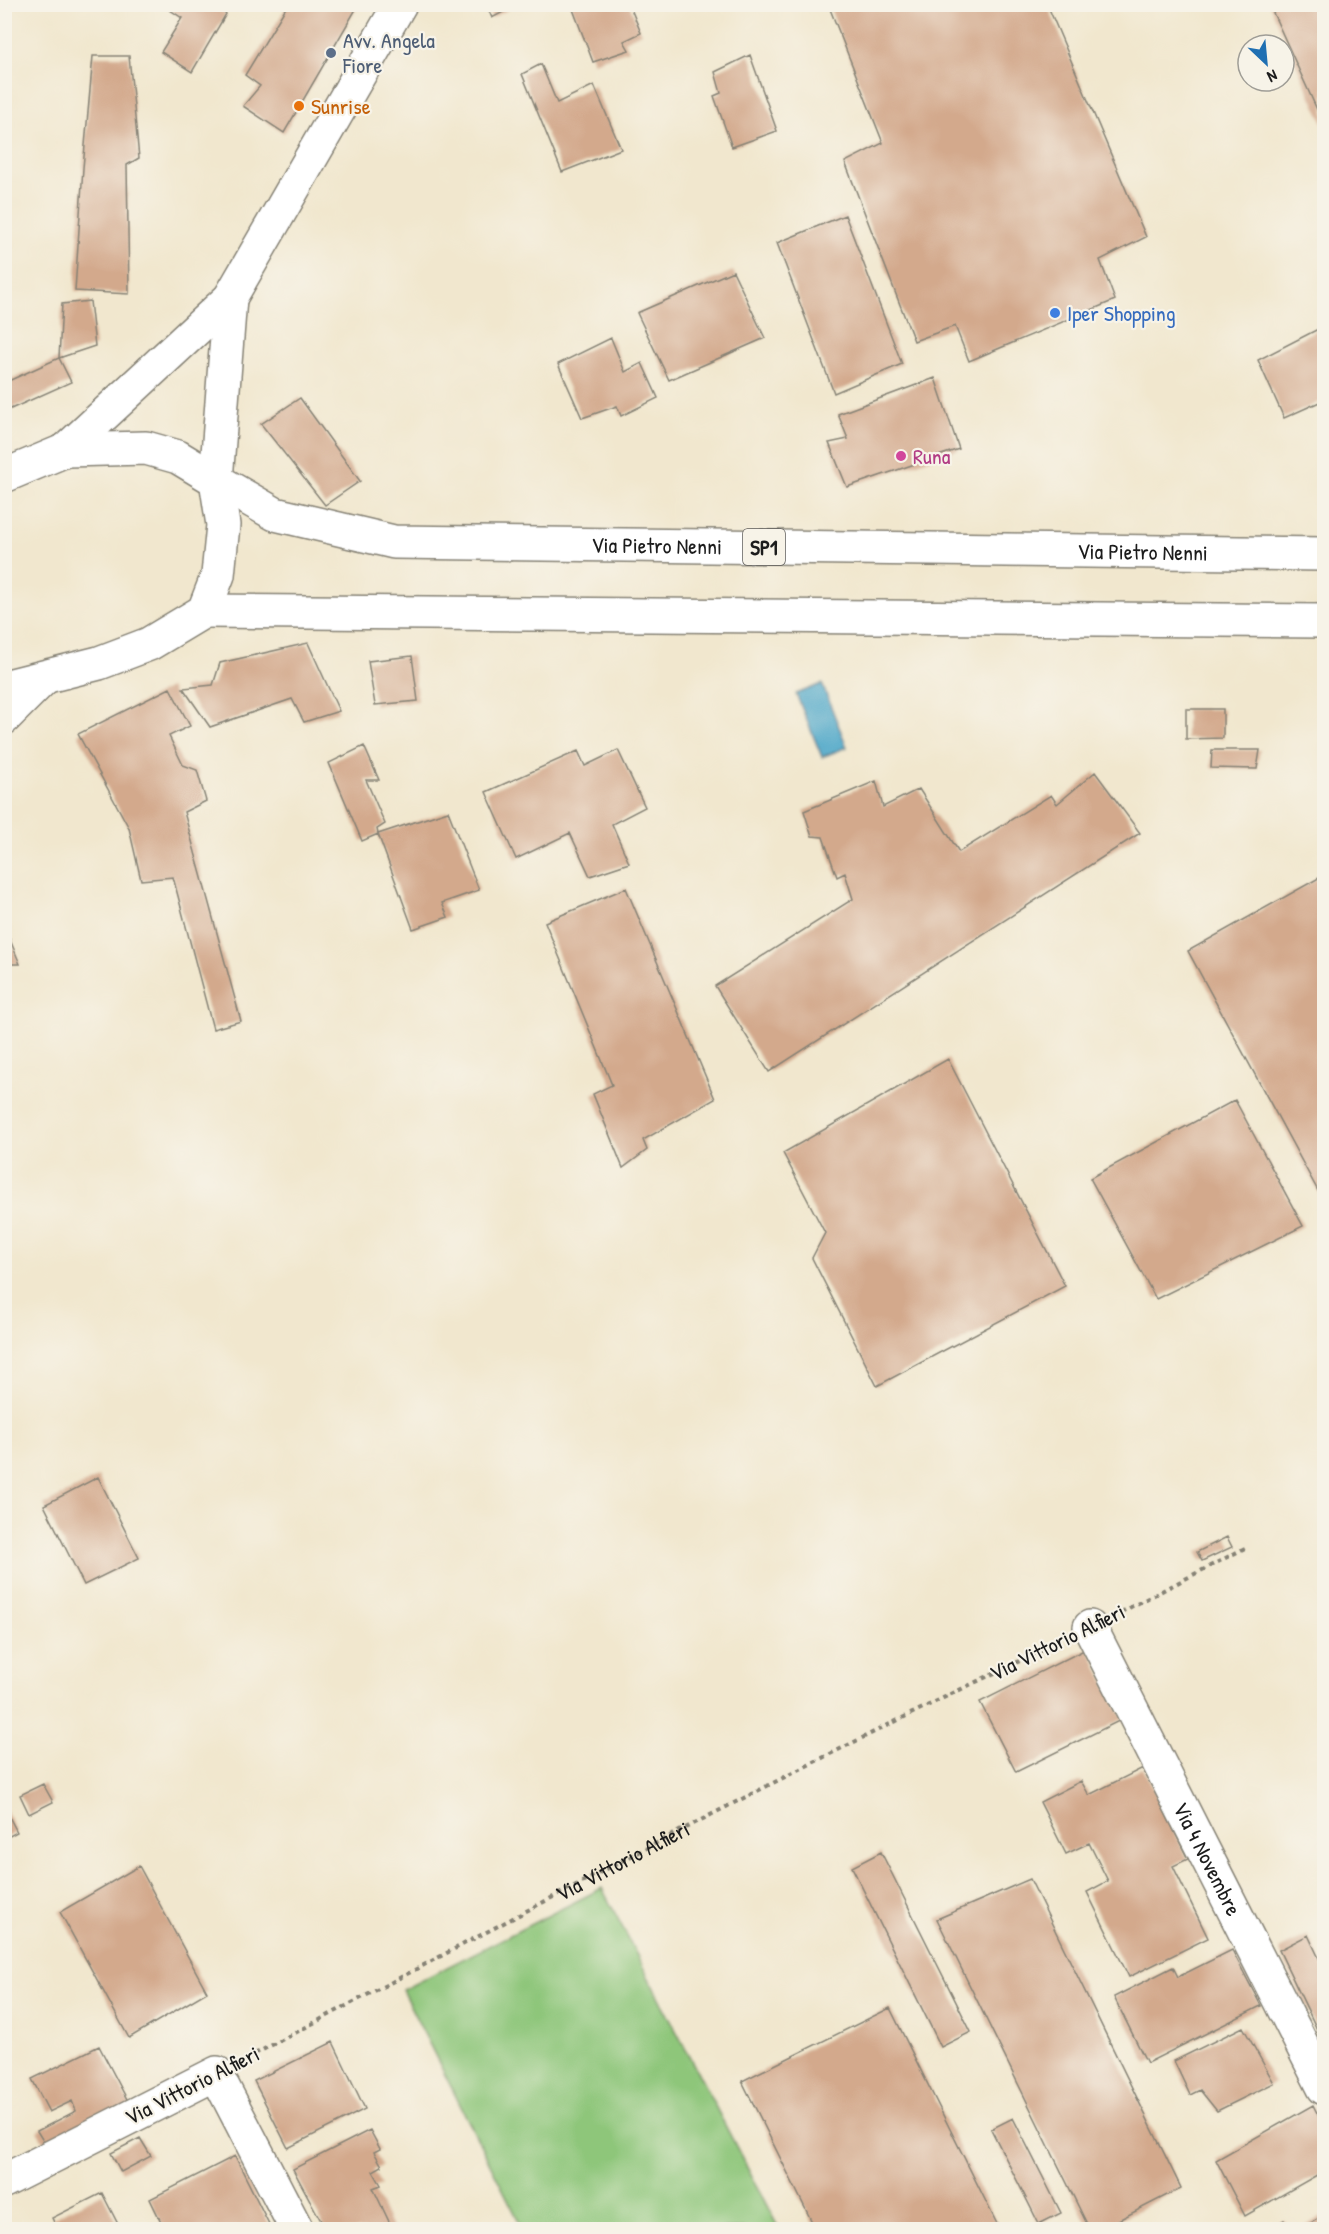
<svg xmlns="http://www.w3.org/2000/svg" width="1329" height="2234" font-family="'Patrick Hand',sans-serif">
  <rect width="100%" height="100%" fill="#f7f3e8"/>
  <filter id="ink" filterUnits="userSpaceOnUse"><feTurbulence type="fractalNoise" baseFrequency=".0167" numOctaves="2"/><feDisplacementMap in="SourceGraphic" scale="12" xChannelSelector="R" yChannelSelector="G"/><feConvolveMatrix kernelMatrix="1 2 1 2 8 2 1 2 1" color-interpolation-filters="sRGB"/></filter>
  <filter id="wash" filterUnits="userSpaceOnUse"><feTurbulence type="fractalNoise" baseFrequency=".008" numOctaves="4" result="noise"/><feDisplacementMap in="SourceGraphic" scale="24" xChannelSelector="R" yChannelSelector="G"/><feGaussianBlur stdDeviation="1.35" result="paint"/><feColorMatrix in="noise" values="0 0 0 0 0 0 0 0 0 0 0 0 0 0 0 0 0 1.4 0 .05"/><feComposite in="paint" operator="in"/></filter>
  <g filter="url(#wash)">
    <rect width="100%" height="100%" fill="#f1e7ce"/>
    <!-- green -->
    <path fill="#8ec67a" stroke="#55714b" stroke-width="1.5" d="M602,1888L779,2229H523L402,1990Z"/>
    <!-- water -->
    <path fill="#4aa5c8" stroke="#336072" stroke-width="1.5" d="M822,684L847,747L822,757L796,694Z"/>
    <g id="blocks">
      <!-- building -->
      <path fill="#d3a98c" d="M161,4H210L226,14L192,72L161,52L182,18Z
        M288,4H359L284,133L243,106L260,86L245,75Z
        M486,4H518L492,18Z
        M571,4H629L641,33L624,41L629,50L593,62Z
        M828,4H1047L1146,237L1100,260L1115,300L969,361L955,326L914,341L845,162L883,143Z
        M1269,4H1324V125Z
        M750,55L777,131L732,147L714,96L721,93L715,72Z
        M93,56H129L139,158L127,165L129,294L75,291L83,168Z
        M541,64L557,103L594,85L621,149L562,172L522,74Z
        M845,215L902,364L834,393L777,243Z
        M733,271L765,338L669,380L637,313Z
        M90,301L95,346L59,358L71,382L4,412V383L59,358L62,304Z
        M1324,326V400L1284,418L1258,360Z
        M611,338L625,372L642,363L658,398L621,416L617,406L582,418L558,364Z
        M935,378L959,449L847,487L829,443L848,439L838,414Z
        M300,398L360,481L325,505L261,424Z
        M308,643L339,711L304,722L292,699L210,727L183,688L213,685L220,663Z
        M412,656L418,701L375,705L368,661Z
        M170,688L190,726L169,736L183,765L197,770L206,801L184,812L241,1021L213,1029L173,877L141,880L129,828L78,734Z
        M1186,709H1223V738L1186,739Z
        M364,746L379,780H366L385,824L377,829L378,834L448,811L479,890L442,903L448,917L413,929L378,834L362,841L329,763Z
        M618,750L645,807L612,824L629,863L590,876L570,833L516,859L486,792L578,751L585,766Z
        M1212,750H1260L1257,769L1211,768Z
        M1095,772L1140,833L769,1072L715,986L853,899L845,873L837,877L823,837L812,836L804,811L876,781L883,807L919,789L959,852L1051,795L1057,804Z
        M1324,875V1202L1188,951Z
        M626,888L715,1099L643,1140L647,1150L623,1168L593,1094L612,1085L545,922Z
        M8,935L20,964H4V937Z
        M948,1059L1065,1286L877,1386L812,1258L825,1233L783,1153Z
        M1235,1100L1303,1226L1156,1299L1090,1178Z
        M98,1477L139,1558L84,1585L44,1505Z
        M1227,1537L1232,1547L1202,1561L1197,1552Z
        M1088,1648L1123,1719L1016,1772L980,1702Z
        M1143,1768L1188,1859L1173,1866L1208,1938L1129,1977L1087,1892L1108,1881L1089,1843L1066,1854L1040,1802L1081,1781L1089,1795Z
        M43,1784L53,1802L29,1814L20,1795Z
        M4,1807L17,1832L4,1839Z
        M881,1852L971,2032L941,2047L852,1867Z
        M139,1866L207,1992L129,2038L60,1912Z
        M1030,1879L1181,2188L1099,2230H1090L937,1919Z
        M1308,1935L1324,1969V2044L1279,1950Z
        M1232,1950L1261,2006L1147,2063L1114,1997L1173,1967L1178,1977Z
        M890,2008L1000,2230H816L742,2081Z
        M1243,2027L1274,2083L1217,2111L1200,2090L1190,2095L1174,2061Z
        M333,2042L365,2109L288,2148L254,2081Z
        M99,2046L131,2107L48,2149L37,2131L76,2111L72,2101L49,2112L32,2079Z
        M1313,2105L1324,2127V2171L1245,2216L1216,2160Z
        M1013,2118L1061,2213L1039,2224L991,2129Z
        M370,2130L380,2149L374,2152L382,2166L373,2171L381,2185L373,2188L393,2230H326L293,2169Z
        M140,2138L151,2156L121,2172L111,2153Z
        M235,2156L272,2230H165L150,2199Z
        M102,2193L121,2230H58L52,2218Z
        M1324,2215V2230H1299Z
        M1284,2220L1289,2230H1265Z"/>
    </g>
  </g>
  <g filter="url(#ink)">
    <use href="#blocks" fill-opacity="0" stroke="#868275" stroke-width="1.5"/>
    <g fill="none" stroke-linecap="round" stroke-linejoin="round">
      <defs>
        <g id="minor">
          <path d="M66,450L230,298L400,4"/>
          <path d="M216,480L230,298"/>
          <path d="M4,718L44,678"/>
          <path id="s2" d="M1090,1627L1324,2088"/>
          <path d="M223,2087L297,2230"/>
          <path d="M4,2181L217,2073"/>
        </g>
        <g id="major">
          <path d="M4,476L66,450L146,448L178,457L216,480L223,525L218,575L204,611L149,644L99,663L4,687"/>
          <path id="s3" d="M216,480L275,514L394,542L1324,554"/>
          <path d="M204,611L1324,621"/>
        </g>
      </defs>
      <!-- minor casing -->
      <use href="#minor" stroke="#868275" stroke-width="36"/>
      <!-- major casing -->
      <use href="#major" stroke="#868275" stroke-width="36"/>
      <!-- path -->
      <g stroke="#868275" stroke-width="4" stroke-dasharray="4.5 4.5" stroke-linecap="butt">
        <path d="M1121,1612L1245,1548"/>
        <path id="s1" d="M247,2058C517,1917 785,1771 1060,1642"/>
      </g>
      <!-- minor -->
      <use href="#minor" stroke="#fff" stroke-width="33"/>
      <!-- major -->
      <use href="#major" stroke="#fff" stroke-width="33"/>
    </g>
  </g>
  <!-- markers -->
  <circle fill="#5c6f8a" stroke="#f7f3e8" stroke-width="2" cx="331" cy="53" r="6"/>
  <circle fill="#e8710a" stroke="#f7f3e8" stroke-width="2" cx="299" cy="106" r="6"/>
  <circle fill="#3f7fe0" stroke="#f7f3e8" stroke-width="2" cx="1055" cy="313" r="6"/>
  <circle fill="#d1479c" stroke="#f7f3e8" stroke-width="2" cx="901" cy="456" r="6"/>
  <g text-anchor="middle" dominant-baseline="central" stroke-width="4.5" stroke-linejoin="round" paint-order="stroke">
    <!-- shield labels -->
    <rect fill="#f7f3e8" stroke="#5e5c59" stroke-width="1.5" x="743" y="529" width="42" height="36" rx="4.5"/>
    <g font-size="21" font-weight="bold" fill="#1c1c1c">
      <text x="764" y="547">SP1</text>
    </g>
    <!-- service labels -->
    <g font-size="22" fill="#4e5e75" stroke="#f7f3e8" text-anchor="start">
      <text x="343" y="40">Avv. Angela<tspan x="343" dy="25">Fiore</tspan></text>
    </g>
    <!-- food labels -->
    <g font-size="22" fill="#c56008" stroke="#f7f3e8" text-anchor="start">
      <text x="311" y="106">Sunrise</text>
    </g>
    <!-- shop labels -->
    <g font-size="22" fill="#366cbe" stroke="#f7f3e8" text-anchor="start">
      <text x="1067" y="313">Iper Shopping</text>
    </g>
    <!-- hotel labels -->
    <g font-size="22" fill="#b23c85" stroke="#f7f3e8" text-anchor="start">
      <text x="913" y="456">Runa</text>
    </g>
    <!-- street labels -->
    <g font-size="22" fill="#1c1c1c" stroke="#f7f3e8">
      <text stroke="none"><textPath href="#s3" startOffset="453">Via Pietro Nenni</textPath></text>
      <text stroke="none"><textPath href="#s3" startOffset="939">Via Pietro Nenni</textPath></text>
      <text transform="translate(1057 1642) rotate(-26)">Via Vittorio Alfieri</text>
      <text stroke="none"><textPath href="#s2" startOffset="260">Via 4 Novembre</textPath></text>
      <text stroke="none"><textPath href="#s1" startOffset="424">Via Vittorio Alfieri</textPath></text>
      <text transform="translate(192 2085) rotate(-27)">Via Vittorio Alfieri</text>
    </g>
  </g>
  <!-- margin -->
  <rect width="1329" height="2234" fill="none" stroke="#f7f3e8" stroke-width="24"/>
  <!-- north arrow -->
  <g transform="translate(1266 63) rotate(154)"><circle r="28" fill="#f7f3e8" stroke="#9f9d96" stroke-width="1.5"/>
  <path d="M0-4.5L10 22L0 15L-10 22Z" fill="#1f6fb2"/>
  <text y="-9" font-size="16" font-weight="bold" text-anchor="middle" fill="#1c1c1c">N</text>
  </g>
</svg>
